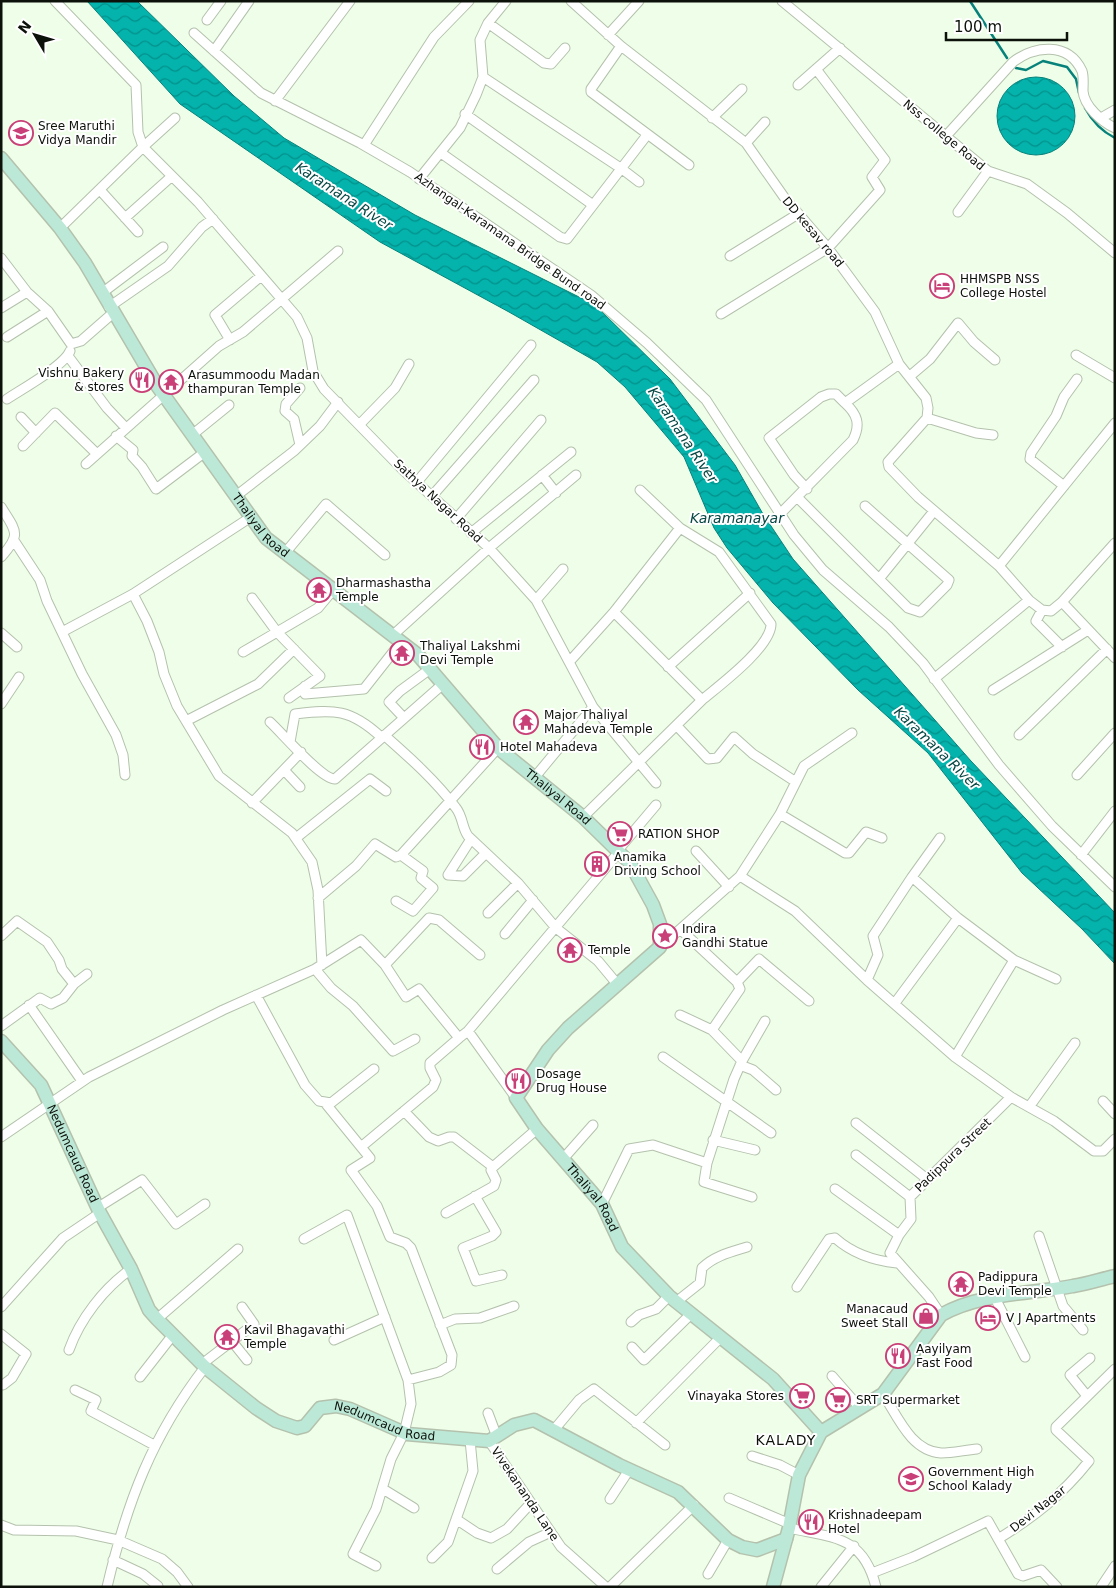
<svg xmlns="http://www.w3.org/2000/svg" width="1116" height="1588" font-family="'DejaVu Sans',sans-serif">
  <defs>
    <pattern id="water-waves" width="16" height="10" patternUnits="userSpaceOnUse" patternTransform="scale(1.25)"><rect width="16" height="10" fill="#04b3ac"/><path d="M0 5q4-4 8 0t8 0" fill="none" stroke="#04908a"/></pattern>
  </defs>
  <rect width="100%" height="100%" fill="#effee8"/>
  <!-- water -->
  <path fill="url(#water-waves)" stroke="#06827b" d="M87,1H137L234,96L284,138L415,215L595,305L670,379L735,465L763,514L793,559L971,761L1115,913V964L1082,929L1022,873L928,753L858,690L773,603L727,548L714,528L684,457L625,387L597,362L509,312L380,242L180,104Z
    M997 116a39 39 0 1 1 78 0a39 39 0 1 1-78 0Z"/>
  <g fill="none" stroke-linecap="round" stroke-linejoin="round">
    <!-- stream -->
    <path stroke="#06827b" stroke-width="2.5" d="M970,1L1007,58
      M1016,68L1026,70L1043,61L1067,67L1076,79L1079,93
      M1085,108C1092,121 1101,131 1115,138"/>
    <defs>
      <path id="street" d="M55,1L136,85L138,132L143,147L60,228
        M571,1L621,46L746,143L784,197L828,248L875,312L899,364L926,398L928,408L927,418L888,462L889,467L918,497L999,566L1029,600L1042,610L1051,611L1062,602L1115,658
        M782,1L988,171L1027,184L1067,213L1115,253
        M207,20L221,1
        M488,23L544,63L551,64L565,48
        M194,33L261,93L360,143L410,172L591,295L647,343L706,400L794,535L823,570L889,627L923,663L999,765L1052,826L1115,887
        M608,35L639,1
        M621,46L591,89V92L689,165
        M214,51L249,1
        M483,77L622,169L639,182
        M798,85L840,48
        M275,101L350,1
        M465,114L593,205
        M175,118L143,147L198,202L297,317L307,338L313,371L324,389L403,470L489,548L392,636
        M712,118L742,89
        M1101,118L1115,110
        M946,136L1013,62C1034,46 1068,41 1082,71C1084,77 1083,84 1083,91C1084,106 1102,122 1115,128
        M746,143L765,122
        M364,145L434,37L469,1
        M441,153L560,237L567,239L647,135
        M419,179L460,128L476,95L483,77L480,40L488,23L506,1
        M100,190L138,232
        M958,212L988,171
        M125,218L172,176
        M730,256L798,214
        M1,258L27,292L48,311L71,344L81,341L113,313
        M102,293L163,247
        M109,307L168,266L202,227L213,219
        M1,308L27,292
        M721,314L828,248L880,190L872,177L885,160L816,69
        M7,337L48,311
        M230,340L215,315L261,276
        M1076,355L1115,378
        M68,356L107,408L126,428
        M910,376L930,359L958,323L974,342L995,360
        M7,399C22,389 64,366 70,351
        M21,417L36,433
        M927,418L976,433L993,435
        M360,424L395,388L409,364
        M192,435L229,405
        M116,436L133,450L132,456L142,467L156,489L205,452
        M300,445L294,419L285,411L286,404L300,388
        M23,446L55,413L97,454
        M86,464L219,346L243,332L338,251
        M542,475L556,493
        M576,475L489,548L536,600L593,707L656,783
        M417,482L531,345
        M1064,486L1030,459L1031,453L1056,416L1064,397L1077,379
        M807,489L794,475L769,438L821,397L829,394H836L845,403
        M640,490L680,528L719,552L771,624C771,647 720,685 702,700
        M236,496L294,451L320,426L338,402
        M432,496L534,380
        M798,498L879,579
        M865,506L949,580L947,585L920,612L908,608L879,579L934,511
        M1,507C16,531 22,534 1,557
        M780,514L853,440C861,424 857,414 845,403L899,364
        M456,519L541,420
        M471,533L571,452
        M15,542L40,580L47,601L82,674L116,735L123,755L125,775
        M285,553L326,504L385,555
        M999,566L1115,423
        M133,594L147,621L159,652L164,674L177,706L219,776L292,833L312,862L318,890L322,965
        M252,598L277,632L320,676L289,698
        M536,600L563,569
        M1062,602L1115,543
        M1042,610L1036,621L1062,647
        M62,632L133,594L251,517
        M1,633L17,647
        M243,652L318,608L333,590
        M570,661L614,612L680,528
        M668,667L750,593
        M934,679L1029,600
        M305,686V694L364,689L401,642
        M993,690L1088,630
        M1,704L19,677
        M404,718L389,702L400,691L430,669
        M186,721L258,684L294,649
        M270,722C282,733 321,779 335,779L443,684
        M677,726L708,759L717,758L734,737L753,754L796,782
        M384,735C409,757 436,781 456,808C463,817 462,828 468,836L518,883L556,928L598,961L618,985
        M1019,735L1107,649
        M290,742L295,714C334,709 351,709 381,737
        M284,770L300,787
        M1077,775L1115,733
        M534,778L593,707
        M252,803L301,752
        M780,814L845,853H849L866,832L882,838
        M583,817L702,700L614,612
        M296,838L370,779L386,791
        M471,839L448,875L463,876L486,853
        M618,850L656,805
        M696,851L729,887
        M1081,855L1115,811
        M740,876L780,814L804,766L852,733
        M912,877L940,838
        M318,898L356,866L375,844L396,857L401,855L498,748
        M396,901L413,911L433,888L421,878L423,871L401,855
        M488,913L518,883
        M681,930L737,982L740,989L712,1030L742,1061L734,1079L707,1163
        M505,934L533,900
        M1,936L17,921L47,942L59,960L62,969L74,984
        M660,947L740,876L795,911L867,980L955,1057L1011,1097L1054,1121L1094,1151H1103L1115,1139
        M385,965L429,918L439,920L480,955
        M315,969L331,988L353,1006L393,1051L415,1039
        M867,980L878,955L873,936L912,877L958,918L1014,960L1056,979
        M737,982L759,959L809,1001
        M256,995L305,1085L319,1101L331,1103L374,1069
        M895,1003L958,918
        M29,1005L82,1081
        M680,1015L712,1030
        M1,1026L40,998L51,1004L63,998L74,984L87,974
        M468,1031L516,1098
        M663,1057L771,1133
        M955,1057L1014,960
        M742,1061L765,1021
        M740,1065L753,1070L776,1090
        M1103,1101L1115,1114
        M326,1104L370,1158L351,1170L377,1206L390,1237L406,1243L411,1248L452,1355L451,1365L439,1372L408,1380
        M1029,1107L1075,1043
        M404,1111L429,1137L438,1141L449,1137H454L493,1167
        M856,1123L927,1179
        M1,1137L89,1077L223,1010L315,969L361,940L385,965L406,997L419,989L459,1038L468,1031L619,852
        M713,1140L755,1150
        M361,1147L433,1087L436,1080L430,1068V1063L459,1038
        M856,1155L910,1197
        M563,1159L593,1125
        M835,1189L899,1235
        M475,1196L496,1232L492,1236L463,1248L476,1281L502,1275
        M602,1204L629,1149L653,1145L707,1163L704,1182L752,1197
        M97,1208L142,1180L176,1224L205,1204
        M446,1213L494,1186L496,1180L491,1170L493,1167L537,1129
        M1039,1236L1063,1306L1083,1330
        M304,1239L347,1215L408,1380L411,1404L404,1433L391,1459L376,1509L353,1554L376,1566
        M797,1287L829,1239L835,1238C852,1253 875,1261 897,1263
        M995,1298L1025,1357
        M676,1302L700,1283L702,1268C714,1256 731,1252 747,1247
        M1,1307L63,1238L100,1213
        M941,1315L929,1297L890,1253L899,1235L911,1219L910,1197L1011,1097
        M157,1319L238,1249
        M631,1322L639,1315L656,1309L669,1296
        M440,1325L455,1319L480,1318L514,1306
        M1,1334L26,1354L12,1378L3,1385
        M231,1340L247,1360
        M334,1340L385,1317
        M632,1347L644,1360L691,1314
        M69,1350C80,1319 104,1288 131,1269
        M202,1364L254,1324L242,1307
        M832,1376L860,1408
        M140,1377L172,1336
        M75,1390L96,1400L91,1411L154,1445
        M883,1394C898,1417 911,1451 941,1453C953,1453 965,1450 977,1449
        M1087,1396L1070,1375L1090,1358
        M488,1413L497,1437
        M636,1423L721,1337
        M553,1431L579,1400L594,1389L665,1445
        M489,1441L561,1547L606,1587
        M752,1456L780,1465L799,1475
        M383,1489L414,1508
        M729,1498L790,1524
        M610,1499L629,1470
        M456,1519L477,1533L491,1538L507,1529L531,1503
        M1,1525L14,1530L76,1531L118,1540L162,1559L177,1572L188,1587
        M789,1528C833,1538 863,1535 876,1587
        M998,1539C1034,1517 1062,1495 1089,1461L1056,1430V1427L1115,1369
        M432,1558L448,1542L473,1471L470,1440
        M113,1560L143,1574L158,1586
        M497,1569L529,1542L551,1532
        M872,1573L913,1557L988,1521L1018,1574L1023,1576L1041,1570L1057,1587
        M708,1574L728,1540
        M107,1587C127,1502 152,1436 205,1367
        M610,1587L694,1505
        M821,1587L854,1546
        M1101,1587L1115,1566"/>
      <g id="secondary">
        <path id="s1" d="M1,158L60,228L85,263L158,387L266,538L418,655L498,748L583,817L630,863L653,905L660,924V947L568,1028L548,1050L516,1098L537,1129L602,1204L622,1247L669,1296L773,1379L821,1432"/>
        <path id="s2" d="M1,1041L41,1085L100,1213L131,1269L149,1310L157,1319L205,1367L256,1408L276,1421L297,1428L305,1426L320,1408L336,1406L350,1409L407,1434L489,1441L514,1425L534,1420L619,1465L678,1492L728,1540L742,1547L757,1550L786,1539"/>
        <path d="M773,1587L789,1528L799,1475L821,1432L883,1394L941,1315C979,1293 1030,1294 1073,1286C1087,1284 1101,1279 1115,1276"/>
      </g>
    </defs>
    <!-- street casing -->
    <use href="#street" stroke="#b4c2ad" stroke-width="11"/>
    <!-- secondary casing -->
    <use href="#secondary" stroke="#b4c2ad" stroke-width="15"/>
    <!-- street -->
    <use href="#street" stroke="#fff" stroke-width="9"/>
    <!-- secondary -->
    <use href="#secondary" stroke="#bce8d8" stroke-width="12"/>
  </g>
  <!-- icons -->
  <defs>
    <symbol id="school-ring" viewBox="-11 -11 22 22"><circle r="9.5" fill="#fff" stroke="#c93f77" stroke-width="1.5"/><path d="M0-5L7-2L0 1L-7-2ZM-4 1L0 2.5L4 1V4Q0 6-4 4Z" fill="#c93f77"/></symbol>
    <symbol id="hotel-ring" viewBox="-11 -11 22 22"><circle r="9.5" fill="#fff" stroke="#c93f77" stroke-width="1.5"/><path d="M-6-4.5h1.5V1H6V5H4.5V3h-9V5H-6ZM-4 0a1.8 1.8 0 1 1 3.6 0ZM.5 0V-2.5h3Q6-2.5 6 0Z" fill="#c93f77"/></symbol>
    <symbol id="restaurant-ring" viewBox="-11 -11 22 22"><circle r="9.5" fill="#fff" stroke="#c93f77" stroke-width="1.5"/><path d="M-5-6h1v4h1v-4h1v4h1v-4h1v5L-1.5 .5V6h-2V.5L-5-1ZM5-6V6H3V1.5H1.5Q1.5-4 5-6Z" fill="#c93f77"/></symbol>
    <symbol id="temple-ring" viewBox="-11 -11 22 22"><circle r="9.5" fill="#fff" stroke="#c93f77" stroke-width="1.5"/><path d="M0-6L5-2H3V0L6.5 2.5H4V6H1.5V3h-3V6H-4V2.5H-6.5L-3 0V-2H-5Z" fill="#c93f77"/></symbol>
    <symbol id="supermarket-ring" viewBox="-11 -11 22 22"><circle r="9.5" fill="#fff" stroke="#c93f77" stroke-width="1.5"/><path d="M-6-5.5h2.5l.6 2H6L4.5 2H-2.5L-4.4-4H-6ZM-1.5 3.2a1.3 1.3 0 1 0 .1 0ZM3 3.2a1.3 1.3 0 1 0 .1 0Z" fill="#c93f77"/></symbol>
    <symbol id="building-ring" viewBox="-11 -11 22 22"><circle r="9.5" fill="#fff" stroke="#c93f77" stroke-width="1.5"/><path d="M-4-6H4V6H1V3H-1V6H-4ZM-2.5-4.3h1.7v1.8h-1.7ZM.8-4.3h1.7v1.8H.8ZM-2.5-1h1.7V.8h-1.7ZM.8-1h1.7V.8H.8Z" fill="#c93f77"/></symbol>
    <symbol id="sight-ring" viewBox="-11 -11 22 22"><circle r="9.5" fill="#fff" stroke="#c93f77" stroke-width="1.5"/><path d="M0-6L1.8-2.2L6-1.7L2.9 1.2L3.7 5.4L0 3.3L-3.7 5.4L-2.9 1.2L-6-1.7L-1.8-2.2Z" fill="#c93f77"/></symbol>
    <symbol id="shop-ring" viewBox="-11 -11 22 22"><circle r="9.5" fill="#fff" stroke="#c93f77" stroke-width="1.5"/><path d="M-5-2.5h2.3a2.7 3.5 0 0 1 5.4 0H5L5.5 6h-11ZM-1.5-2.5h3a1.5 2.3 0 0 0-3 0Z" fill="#c93f77"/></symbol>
  </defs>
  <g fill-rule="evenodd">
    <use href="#school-ring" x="7" y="119" width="28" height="28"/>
    <use href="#hotel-ring" x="928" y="272" width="28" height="28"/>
    <use href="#restaurant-ring" x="128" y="366" width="28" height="28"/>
    <use href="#temple-ring" x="157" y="368" width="28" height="28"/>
    <use href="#temple-ring" x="305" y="576" width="28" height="28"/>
    <use href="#temple-ring" x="388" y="639" width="28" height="28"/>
    <use href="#temple-ring" x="512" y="708" width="28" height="28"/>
    <use href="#restaurant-ring" x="468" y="733" width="28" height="28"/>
    <use href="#supermarket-ring" x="606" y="820" width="28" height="28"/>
    <use href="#building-ring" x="583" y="850" width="28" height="28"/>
    <use href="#sight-ring" x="651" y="922" width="28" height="28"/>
    <use href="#temple-ring" x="556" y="936" width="28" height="28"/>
    <use href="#restaurant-ring" x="504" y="1067" width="28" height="28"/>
    <use href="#temple-ring" x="947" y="1270" width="28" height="28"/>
    <use href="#shop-ring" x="912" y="1302" width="28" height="28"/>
    <use href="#hotel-ring" x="974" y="1304" width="28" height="28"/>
    <use href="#temple-ring" x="213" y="1323" width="28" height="28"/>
    <use href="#restaurant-ring" x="884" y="1342" width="28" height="28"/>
    <use href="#supermarket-ring" x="788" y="1382" width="28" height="28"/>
    <use href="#supermarket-ring" x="824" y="1386" width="28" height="28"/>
    <use href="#school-ring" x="897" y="1465" width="28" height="28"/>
    <use href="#restaurant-ring" x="797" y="1508" width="28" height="28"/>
  </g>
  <g text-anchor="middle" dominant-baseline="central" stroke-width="4" stroke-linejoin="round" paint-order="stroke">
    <!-- poi labels -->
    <g font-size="12" fill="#0c110a" stroke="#fff" text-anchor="start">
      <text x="38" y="126">Sree Maruthi<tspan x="38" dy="14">Vidya Mandir</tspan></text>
      <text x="960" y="279">HHMSPB NSS<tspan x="960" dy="14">College Hostel</tspan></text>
      <text x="124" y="373" text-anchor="end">Vishnu Bakery<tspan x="124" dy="14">&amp; stores</tspan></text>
      <text x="188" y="375">Arasummoodu Madan<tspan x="188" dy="14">thampuran Temple</tspan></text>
      <text x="336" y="583">Dharmashastha<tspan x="336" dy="14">Temple</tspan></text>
      <text x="420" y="646">Thaliyal Lakshmi<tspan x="420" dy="14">Devi Temple</tspan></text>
      <text x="544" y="715">Major Thaliyal<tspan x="544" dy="14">Mahadeva Temple</tspan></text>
      <text x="500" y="747">Hotel Mahadeva</text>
      <text x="638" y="834">RATION SHOP</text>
      <text x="614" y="857">Anamika<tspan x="614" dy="14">Driving School</tspan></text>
      <text x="682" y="929">Indira<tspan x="682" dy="14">Gandhi Statue</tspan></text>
      <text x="588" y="950">Temple</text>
      <text x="536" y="1074">Dosage<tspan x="536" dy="14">Drug House</tspan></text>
      <text x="978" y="1277">Padippura<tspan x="978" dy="14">Devi Temple</tspan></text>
      <text x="908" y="1309" text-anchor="end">Manacaud<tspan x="908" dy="14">Sweet Stall</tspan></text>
      <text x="1006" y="1318">V J Apartments</text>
      <text x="244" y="1330">Kavil Bhagavathi<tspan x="244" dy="14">Temple</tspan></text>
      <text x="916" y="1349">Aayilyam<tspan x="916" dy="14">Fast Food</tspan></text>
      <text x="784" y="1396" text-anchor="end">Vinayaka Stores</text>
      <text x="856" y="1400">SRT Supermarket</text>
      <text x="928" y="1472">Government High<tspan x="928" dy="14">School Kalady</tspan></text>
      <text x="828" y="1515">Krishnadeepam<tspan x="828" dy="14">Hotel</tspan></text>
    </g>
    <!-- street labels -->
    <g font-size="12" fill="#0c110a" stroke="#fff">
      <text transform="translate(944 135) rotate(40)">Nss college Road</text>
      <text transform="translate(813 232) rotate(50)">DD kesav road</text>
      <text transform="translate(510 241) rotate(35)">Azhangal-Karamana Bridge Bund road</text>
      <text transform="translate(438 501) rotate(43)">Sathya Nagar Road</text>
      <text stroke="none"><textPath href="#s1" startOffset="451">Thaliyal Road</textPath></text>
      <text stroke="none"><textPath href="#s1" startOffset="856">Thaliyal Road</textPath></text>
      <text stroke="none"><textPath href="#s2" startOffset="135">Nedumcaud Road</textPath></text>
      <text transform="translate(953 1155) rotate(-44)">Padippura Street</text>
      <text stroke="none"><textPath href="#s1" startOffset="1381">Thaliyal Road</textPath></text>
      <text stroke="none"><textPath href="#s2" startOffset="600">Nedumcaud Road</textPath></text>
      <text transform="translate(525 1494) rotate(56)">Vivekananda Lane</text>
      <text transform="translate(1038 1509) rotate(-38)">Devi Nagar</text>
    </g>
    <!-- water labels -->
    <g font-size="14" font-style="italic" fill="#074744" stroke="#fff">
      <text transform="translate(344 196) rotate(33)">Karamana River</text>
      <text transform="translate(683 435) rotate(56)">Karamana River</text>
      <text x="737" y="518">Karamanayar</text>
      <text transform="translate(937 748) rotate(44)">Karamana River</text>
    </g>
    <!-- neighbourhood labels -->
    <g font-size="14" letter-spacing="1" fill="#0c110a" stroke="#fff">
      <text x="786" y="1440">KALADY</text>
    </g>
  </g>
  <!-- border -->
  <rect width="1116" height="1588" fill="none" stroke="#0c110a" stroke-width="5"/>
  <!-- north arrow -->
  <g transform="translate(35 35) rotate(308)" stroke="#ffffff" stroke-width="4" paint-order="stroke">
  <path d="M0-4L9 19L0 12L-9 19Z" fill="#0c110a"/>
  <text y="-8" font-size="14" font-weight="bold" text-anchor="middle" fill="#0c110a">N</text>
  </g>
  <!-- scale -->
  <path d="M946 32v8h121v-8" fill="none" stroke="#0c110a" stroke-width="2.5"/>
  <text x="954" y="32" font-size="15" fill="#0c110a" stroke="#ffffff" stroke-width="4" paint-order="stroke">100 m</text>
</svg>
